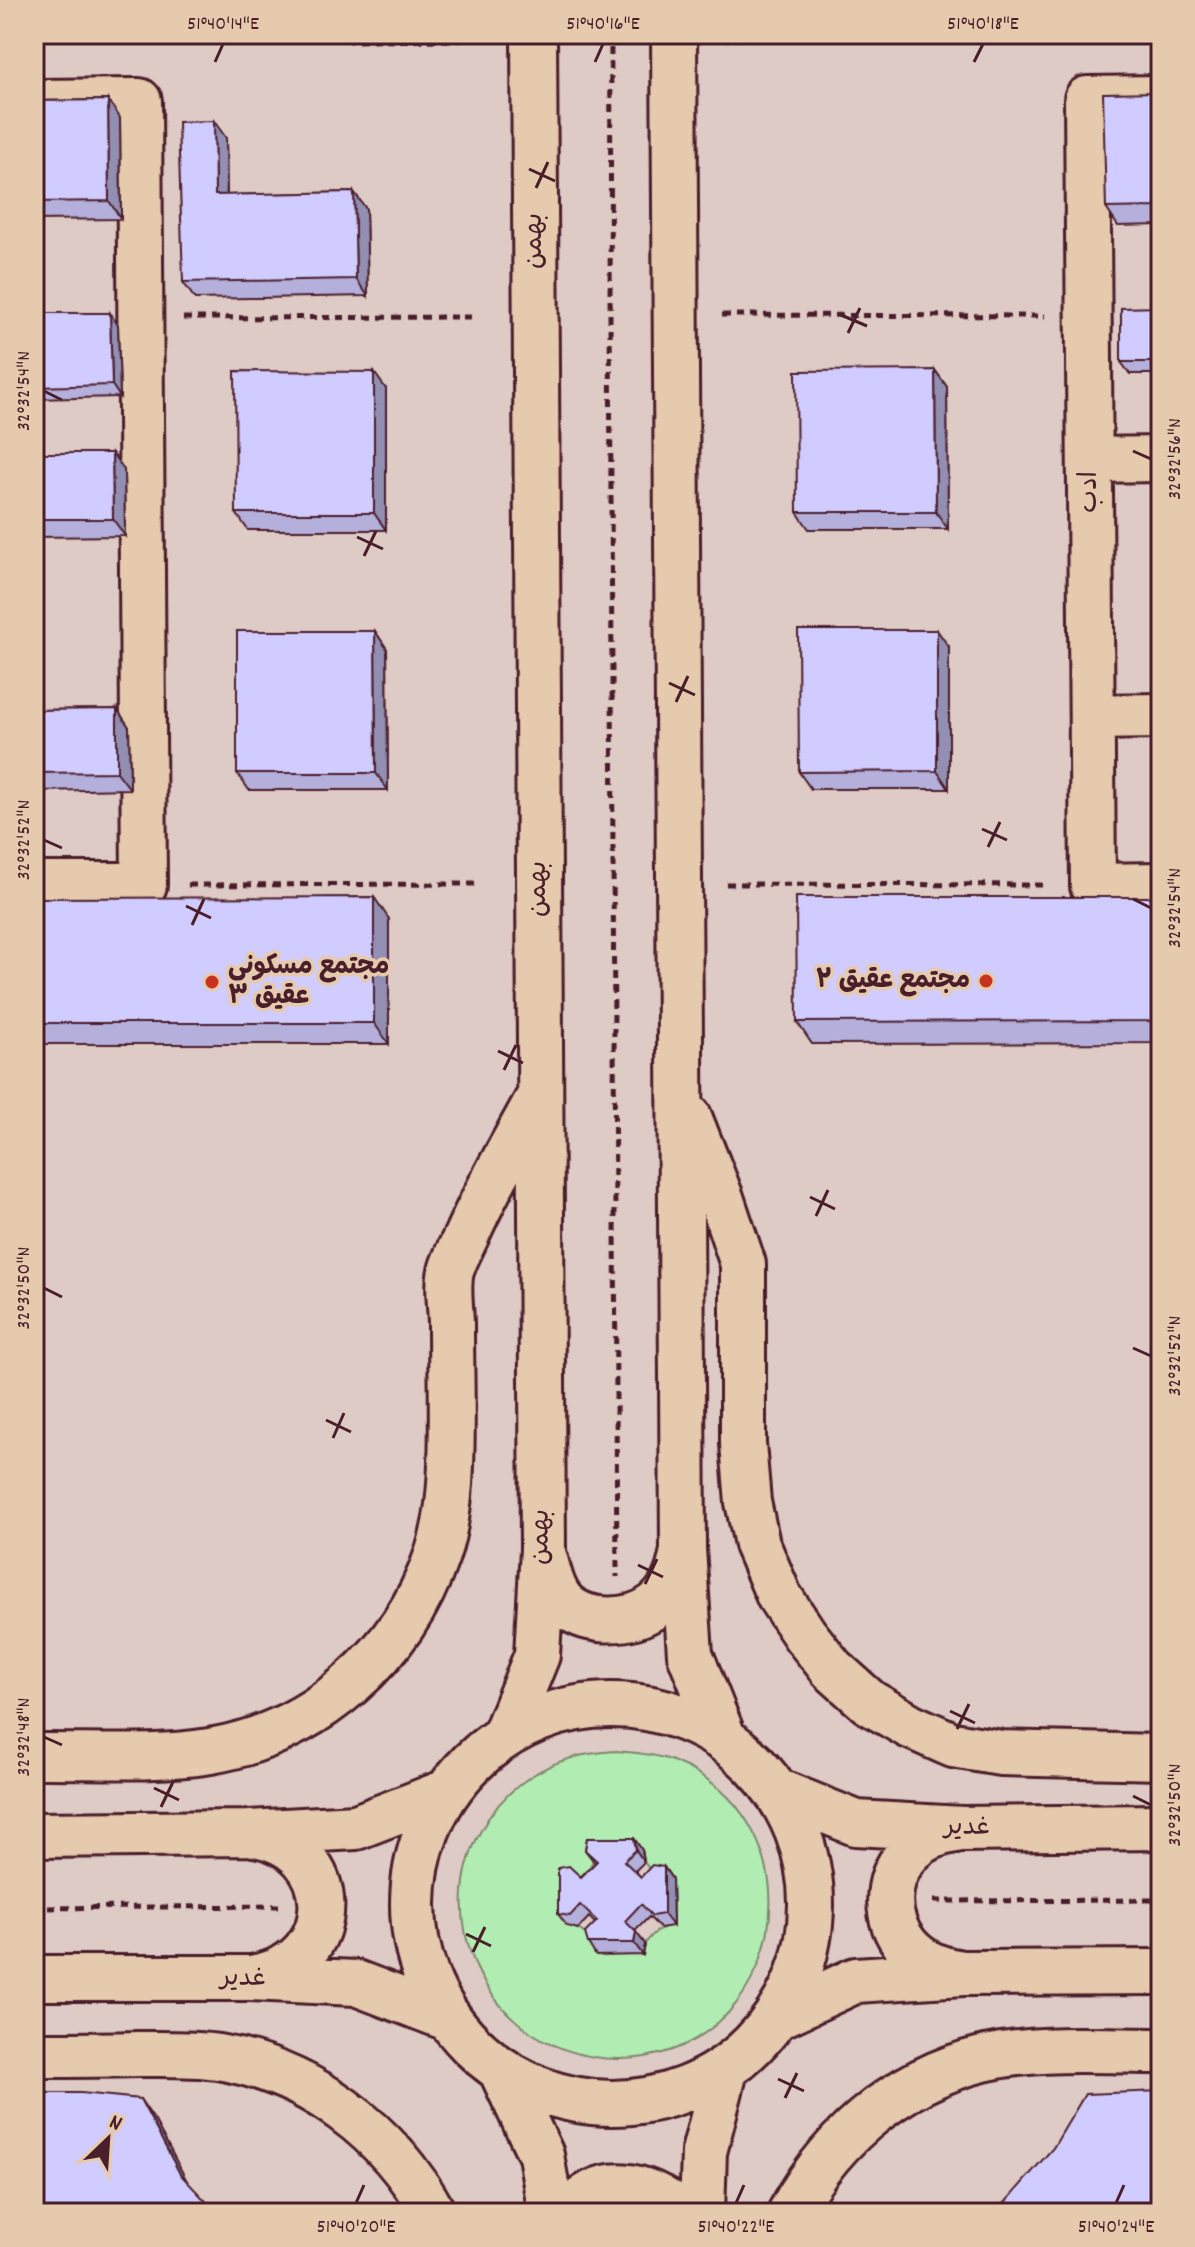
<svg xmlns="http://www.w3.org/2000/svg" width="1195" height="2247" font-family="Dekko,'Playpen Sans Arabic',sans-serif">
  <rect width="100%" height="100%" fill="#dfcbc6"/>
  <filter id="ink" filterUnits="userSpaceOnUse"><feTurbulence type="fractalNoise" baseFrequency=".0125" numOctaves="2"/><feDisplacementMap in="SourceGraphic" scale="16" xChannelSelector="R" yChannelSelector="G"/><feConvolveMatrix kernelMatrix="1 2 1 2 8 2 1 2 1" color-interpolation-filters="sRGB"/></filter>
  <g filter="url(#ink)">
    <!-- green -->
    <path fill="#b1edb2" stroke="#7e866e" stroke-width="2" fill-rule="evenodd" d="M351,34H470V40L351,41Z
      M616,1751C636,1753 656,1754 675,1762C830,1826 785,2059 618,2059C584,2059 549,2047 522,2026C441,1961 442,1836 530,1777C557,1759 585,1753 616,1751ZM596,1850H642L644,1862L651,1871L672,1925C659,1928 653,1933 645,1944L587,1935L578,1929V1878C589,1870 593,1864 596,1850Z"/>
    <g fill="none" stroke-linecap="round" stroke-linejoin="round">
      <defs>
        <path id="minor" d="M1161,98L1087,99L1093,886L1161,885
          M34,102L139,101L144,885H34
          M1090,460L1161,459
          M1092,717L1161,716"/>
        <path id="major" d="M674,34L683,1549L690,1654L723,1737
          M689,1117L721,1198L743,1264V1444L748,1502L757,1544L779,1596L805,1635L832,1669L869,1702L910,1726L953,1745L1001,1753L1161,1757
          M545,1559C548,1571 551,1584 557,1594C565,1609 582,1617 599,1619C645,1623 674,1601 682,1555
          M413 1904a199 199 0 1 1 398 0a199 199 0 1 1-398 0Z
          M504,1737L537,1655L543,1549L534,34
          M34,1756C89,1755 156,1760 210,1751C316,1733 403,1655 437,1555C447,1526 450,1495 451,1465C453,1418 451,1372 451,1325C451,1309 447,1287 451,1271C455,1257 463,1244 468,1232C489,1185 514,1142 539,1097
          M779,1792L856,1823L962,1829L1161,1827
          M956,1830C868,1842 868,1959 957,1972
          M254,1834C342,1847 345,1961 256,1977
          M34,1835L249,1833L356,1827L444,1793
          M34,1978H250L356,1983L445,2017
          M781,2015L856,1980L963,1973L1161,1972
          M34,2055C69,2055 103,2055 138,2054C164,2054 192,2053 218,2057C309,2072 389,2131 433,2213
          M502,2072L541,2155L551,2213
          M569,2213C602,2172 645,2183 682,2213
          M702,2213L704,2152L725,2071
          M790,2213C835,2131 908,2071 1002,2055C1054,2047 1109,2051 1161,2051"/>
      </defs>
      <!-- minor casing -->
      <use href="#minor" stroke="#4a1f2b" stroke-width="50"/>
      <!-- major casing -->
      <use href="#major" stroke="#4a1f2b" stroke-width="50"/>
      <!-- path -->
      <path stroke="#4a1f2b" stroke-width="5" stroke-dasharray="8 6" stroke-linecap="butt" d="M351,34V41L470,40
        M611,34L610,315L617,1577
        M721,39L839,38V34
        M722,315L1045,316
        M183,318L471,317
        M726,884L1048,885
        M188,885L475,884
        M934,1901L1161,1900
        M34,1908L279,1906"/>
      <!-- minor -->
      <use href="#minor" stroke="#e5caad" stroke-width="44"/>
      <!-- major -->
      <use href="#major" stroke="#e5caad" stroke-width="44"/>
    </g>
    <!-- wall -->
    <path fill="#b4afdb" stroke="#4a1f2b" stroke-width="2" d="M1161,92V225L1118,226L1106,208Z
      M108,100L120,118L121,219L34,220V101Z
      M226,138L227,195L354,192L366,209L368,296L195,299L183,282Z
      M1161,307V374H1130L1121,362Z
      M34,313L118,325L120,397L34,399Z
      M935,370L947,387L948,529H809L797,512Z
      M386,389V530H248L236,513Z
      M34,453H112L124,470L125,536L34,537Z
      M375,631L387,649L388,790H249L237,773Z
      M949,647V789H811L799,772Z
      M117,709L129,727L130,789L39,791L34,783V710Z
      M1161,897V1043L812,1044L797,1022Z
      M34,898L389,919V1044H34Z
      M587,1838L642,1850L644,1862L635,1871L641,1877L664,1867L672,1879L673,1926L660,1928L649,1917L635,1931L645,1944L643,1955L596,1956L588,1943L595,1923L589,1917L578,1929L567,1926L558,1914L581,1877L595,1863L585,1850Z"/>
    <!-- shaded-wall -->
    <path fill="#928fb2" stroke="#4a1f2b" stroke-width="2" d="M108,100L120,118L121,219L109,201Z
      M214,121L226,138L227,212L215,195Z
      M354,192L366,209L368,296L356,279Z
      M110,313L118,325L120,397L112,385Z
      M935,370L947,387L948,529L936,512Z
      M374,372L386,389V530L374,513Z
      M112,453L124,470L125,536L113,519Z
      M937,630L949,647V789L937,771Z
      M375,631L387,649L388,790L376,773Z
      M117,709L129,727L130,789L117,772Z
      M374,897L389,919V1044L374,1023Z
      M634,1838L642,1850L644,1862L636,1850Z
      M664,1867L672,1879L673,1926L664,1914Z
      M636,1932L645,1944L643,1955L634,1943Z
      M140,2099L155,2121L195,2196L180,2174Z"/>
    <!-- building -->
    <path fill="#d1ccff" stroke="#4a1f2b" stroke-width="2" d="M1161,92V207L1106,208L1103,93Z
      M108,100L109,201L34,202V101Z
      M214,121L215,195L354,192L356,279L183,282L178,122Z
      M1161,307V362H1121V308Z
      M34,313H110L112,385L34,387Z
      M935,370L936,512H797L796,371Z
      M235,371L374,372V513H236Z
      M34,453H112L113,519H34Z
      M798,630H937V771L799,772Z
      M237,631H375L376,773H237Z
      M117,709V772L34,773V710Z
      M374,897V1023H34V898Z
      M796,897H1161V1021L797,1022Z
      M587,1838H634L636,1850L624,1861L641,1877L652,1865L664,1867V1914L652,1916L641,1904L625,1921L636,1932L634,1943H588L585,1933L597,1921L580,1905L570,1916L558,1914V1868L569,1866L581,1877L597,1861L585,1850Z
      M1161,2091V2213H996L1053,2148L1085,2094Z
      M34,2093H81L140,2099L180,2174L217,2213H34Z"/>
  </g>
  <!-- ticks -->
  <path fill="none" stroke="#4a1f2b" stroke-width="3" d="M215,62L223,44M595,62L603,44M974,62L983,44M529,169L555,181M536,188L548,162M841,315L867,326M848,333L860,308M44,391L62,400M1133,451L1151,459M357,537L383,549M364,556L376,531M669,683L695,695M676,702L688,676M982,829L1007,840M44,840L62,848M988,847L1000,822M1133,899L1151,908M186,906L211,918M192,925L204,899M498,1051L523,1063M504,1070L516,1045M810,1197L835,1209M816,1216L828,1190M44,1288L62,1297M1133,1348L1151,1356M326,1420L351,1432M333,1438L344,1413M638,1565L663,1577M645,1584L657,1559M950,1711L975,1723M957,1729L969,1704M44,1737L62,1745M154,1788L179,1800M1133,1796L1151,1805M161,1807L173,1782M466,1934L491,1946M473,1952L485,1927M778,2079L804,2091M785,2098L797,2073M356,2203L364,2185M736,2203L744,2185M1116,2203L1124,2185"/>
  <!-- markers -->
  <g fill="#c8321e" stroke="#e5caad" stroke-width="3">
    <circle cx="986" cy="981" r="8"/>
    <circle cx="212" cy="982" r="8"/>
  </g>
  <g text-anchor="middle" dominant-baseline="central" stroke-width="7" stroke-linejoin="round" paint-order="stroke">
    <!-- street labels -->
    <g font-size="26" fill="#4a1f2b" stroke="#e5caad">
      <text transform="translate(535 241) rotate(-90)">بهمن</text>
      <text transform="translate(1090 492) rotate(-90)">ادب</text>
      <text transform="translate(539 889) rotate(-90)">بهمن</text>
      <text transform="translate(542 1537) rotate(-89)">بهمن</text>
      <text transform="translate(967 1828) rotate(1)">غدیر</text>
      <text transform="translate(243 1979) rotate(1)">غدیر</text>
    </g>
    <!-- poi labels -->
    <g font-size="26" font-weight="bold" fill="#4a1f2b" stroke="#e5caad" text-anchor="start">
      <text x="228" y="967">مجتمع مسکونی<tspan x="228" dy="30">عقیق ۳</tspan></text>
      <text x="970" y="981" text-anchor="end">مجتمع عقیق ۲</text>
    </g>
  </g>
  <!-- margin -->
  <rect width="1195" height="2247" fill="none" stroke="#e5caad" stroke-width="88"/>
  <!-- north arrow -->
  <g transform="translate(108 2139) rotate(25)" stroke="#e5caad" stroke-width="6" paint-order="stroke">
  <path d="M0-6L14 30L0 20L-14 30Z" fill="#4a1f2b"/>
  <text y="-12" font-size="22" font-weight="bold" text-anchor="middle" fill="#4a1f2b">N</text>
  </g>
  <rect x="44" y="44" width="1107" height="2159" fill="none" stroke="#4a1f2b" stroke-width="3"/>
  <g font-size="20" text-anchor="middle" fill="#4a1f2b">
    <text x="223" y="29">51°40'14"E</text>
    <text x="603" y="29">51°40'16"E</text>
    <text x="983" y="29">51°40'18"E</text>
    <text transform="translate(22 391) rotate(-90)" y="7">32°32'54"N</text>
    <text transform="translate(1173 459) rotate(-90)" y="7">32°32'56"N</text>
    <text transform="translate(22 840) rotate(-90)" y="7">32°32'52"N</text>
    <text transform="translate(1173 908) rotate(-90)" y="7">32°32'54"N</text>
    <text transform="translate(22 1288) rotate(-90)" y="7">32°32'50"N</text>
    <text transform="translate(1173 1356) rotate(-90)" y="7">32°32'52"N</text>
    <text transform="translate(22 1737) rotate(-90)" y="7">32°32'48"N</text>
    <text transform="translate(1173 1805) rotate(-90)" y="7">32°32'50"N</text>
    <text x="356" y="2232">51°40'20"E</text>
    <text x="736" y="2232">51°40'22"E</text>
    <text x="1116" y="2232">51°40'24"E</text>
  </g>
</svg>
